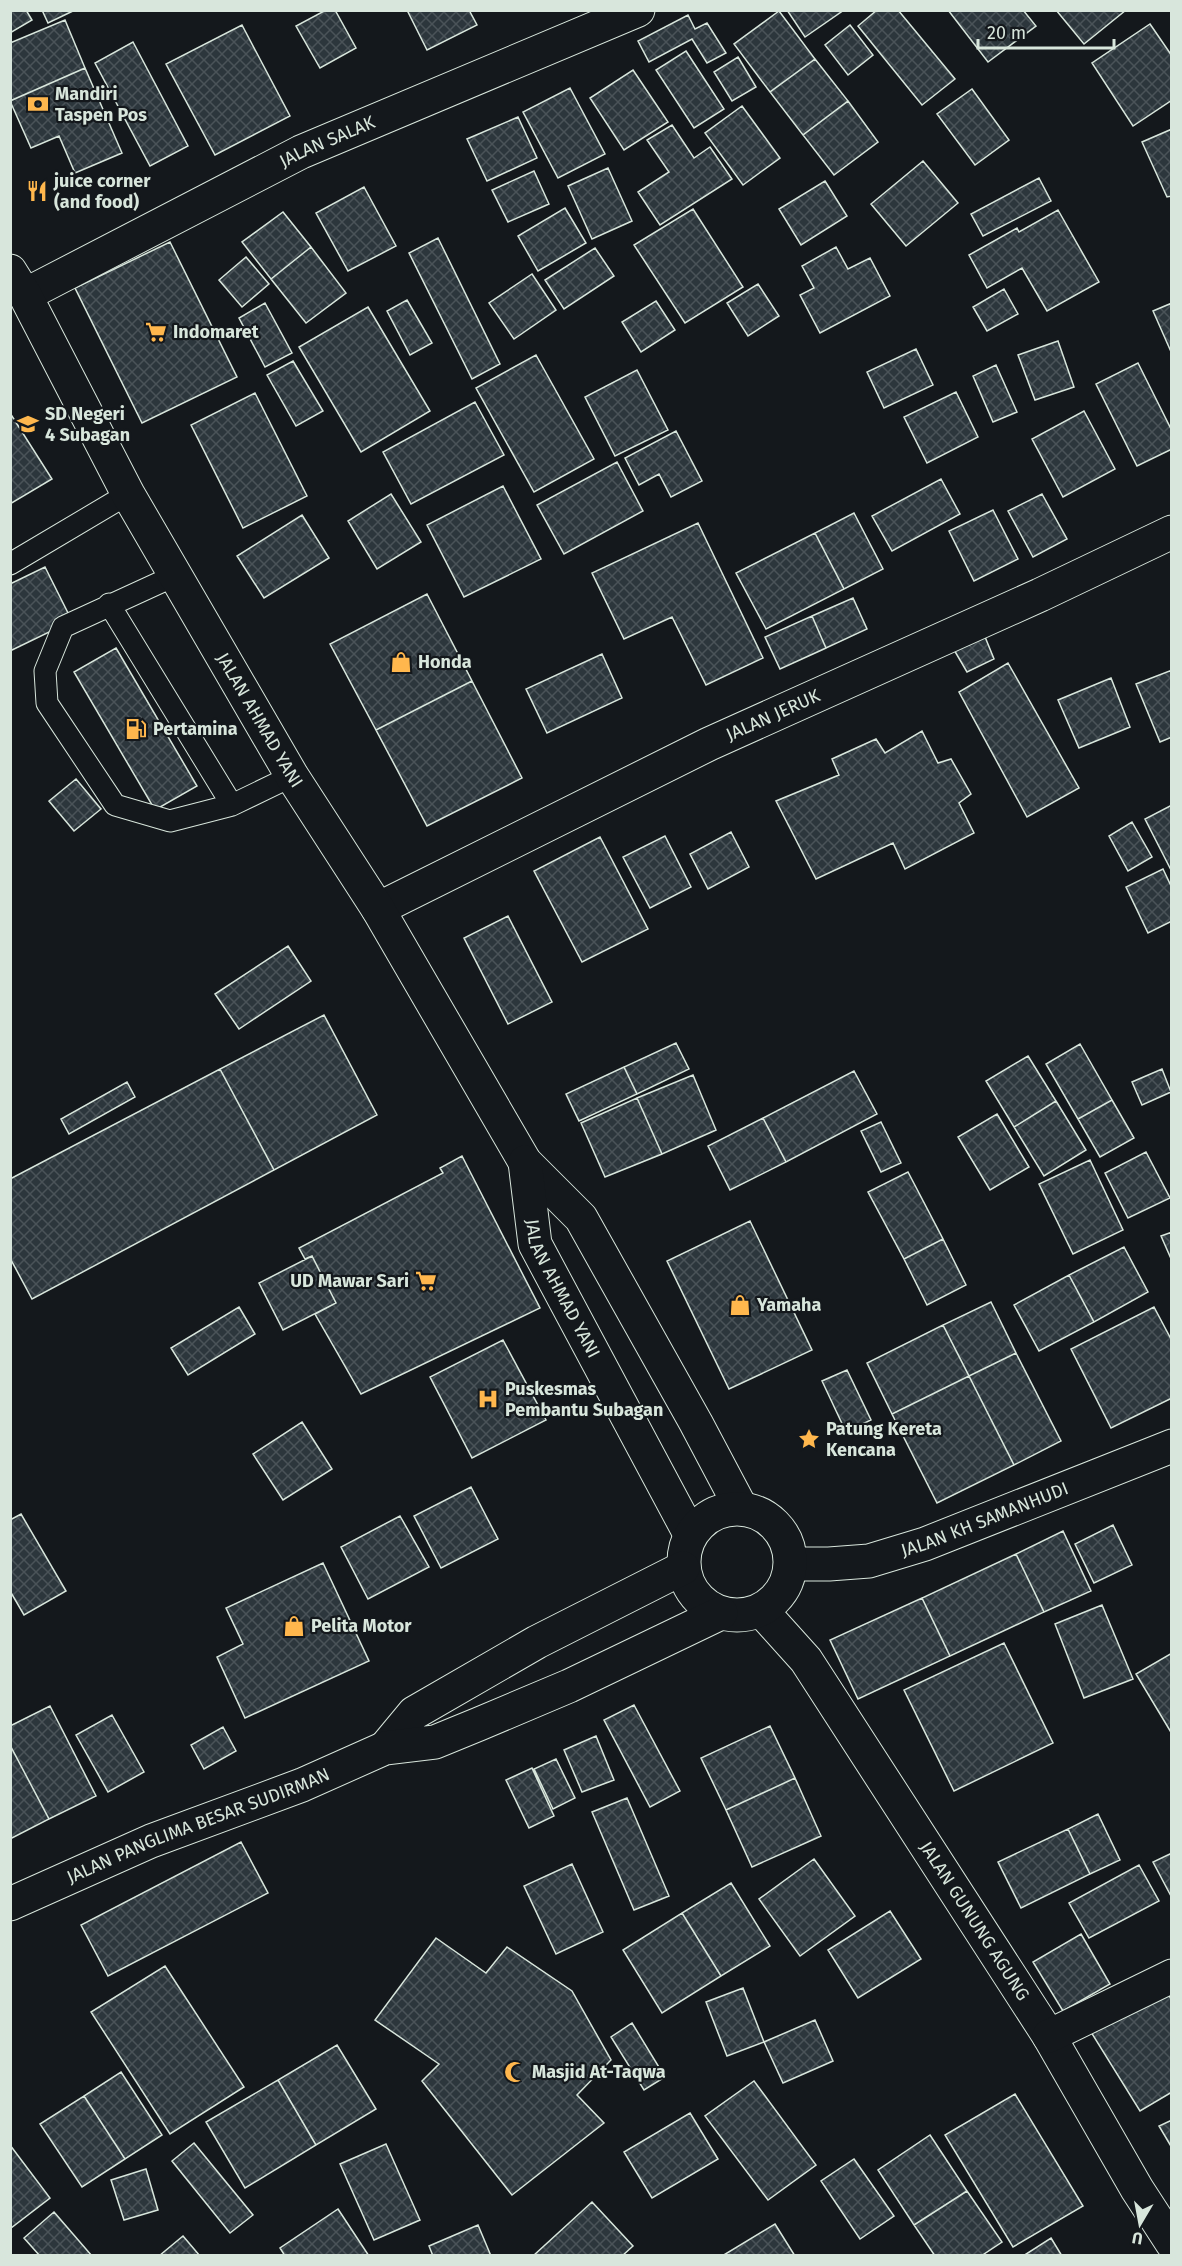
<svg xmlns="http://www.w3.org/2000/svg" width="1182" height="2266" font-family="'Fira Sans',sans-serif">
  <defs>
    <pattern id="building-cross-hatch" width="8" height="8" patternUnits="userSpaceOnUse" patternTransform="scale(1.5)"><rect width="8" height="8" fill="#2c363c"/><path d="M0 0l8 8M0 8l8-8" fill="none" stroke="#4a5358"/></pattern>
  </defs>
  <rect width="100%" height="100%" fill="#14181c"/>
  <!-- building -->
  <path fill="url(#building-cross-hatch)" stroke="#d8e6dc" stroke-width="1.5" d="M10,10H26L32,20L10,33Z
    M42,10H75L48,23Z
    M326,10H335L356,48L320,68L296,26Z
    M407,10H469L477,25L427,50Z
    M787,10H844L805,37Z
    M877,10H898L955,79L922,105L858,26Z
    M948,10H1023L1036,26L988,62Z
    M1056,10H1126L1084,44Z
    M779,11L815,59L770,92L734,44Z
    M688,15L695,29L707,23L726,53L707,63L692,39L649,62L638,41Z
    M65,20L85,68L10,101V43Z
    M1150,24L1172,56V100L1133,126L1092,63Z
    M242,25L290,116L215,155L166,64Z
    M850,25L873,55L848,75L825,45Z
    M133,42L188,146L150,166L95,63Z
    M686,51L724,109L694,128L656,70Z
    M738,57L756,87L732,101L714,72Z
    M815,59L848,101L803,135L770,92Z
    M85,68L122,153L75,173L59,136L31,148L10,101Z
    M633,70L668,122L624,150L590,98Z
    M570,88L605,154L558,178L523,112Z
    M972,89L1009,140L975,165L937,114Z
    M848,101L878,142L834,175L803,135Z
    M742,106L780,158L743,185L705,133Z
    M518,117L537,158L487,181L467,139Z
    M672,125L694,158L710,147L732,179L660,225L638,192L669,172L647,140Z
    M1172,129V196L1167,197L1142,142Z
    M923,161L958,203L906,246L871,204Z
    M608,168L632,221L592,239L568,186Z
    M534,171L549,204L508,222L492,190Z
    M1039,178L1051,201L983,236L971,214Z
    M825,181L847,216L801,245L779,209Z
    M364,187L396,246L348,271L316,213Z
    M565,208L586,243L538,271L518,236Z
    M693,209L743,287L685,323L634,245Z
    M1058,210L1099,282L1047,311L1022,268L987,288L969,255L1017,228L1019,232Z
    M283,212L311,247L271,279L242,242Z
    M438,238L500,364L472,379L409,253Z
    M170,242L237,377L142,423L75,288Z
    M311,247L346,293L306,323L271,279Z
    M836,247L848,269L870,258L890,296L820,333L800,295L814,288L802,266Z
    M595,248L614,276L564,309L545,280Z
    M246,257L269,284L242,307L219,280Z
    M532,274L556,310L514,339L489,303Z
    M758,284L779,316L748,336L727,303Z
    M1004,289L1018,314L987,331L973,307Z
    M407,300L432,343L410,355L387,311Z
    M656,301L675,330L641,352L622,322Z
    M265,303L292,353L265,367L239,318Z
    M1172,303V354L1153,311Z
    M368,307L430,411L361,452L299,347Z
    M1058,341L1074,387L1035,400L1018,355Z
    M916,349L933,385L884,408L867,372Z
    M536,355L594,459L534,492L476,388Z
    M293,361L323,411L296,426L267,375Z
    M1138,363L1172,431V449L1137,466L1096,384Z
    M996,365L1017,412L993,422L973,376Z
    M637,370L668,430L615,456L585,397Z
    M956,392L978,437L927,463L904,417Z
    M255,393L307,496L243,528L191,425Z
    M475,402L504,455L411,504L383,452Z
    M1084,411L1115,469L1063,497L1032,439Z
    M10,413L52,479L10,504Z
    M676,431L702,481L671,497L659,474L639,485L625,458Z
    M617,462L643,511L564,554L537,505Z
    M941,479L960,514L892,551L872,516Z
    M503,486L541,559L464,597L427,525Z
    M391,494L421,542L377,569L348,521Z
    M1042,494L1067,539L1033,557L1008,511Z
    M993,510L1018,559L974,581L949,531Z
    M854,513L883,569L844,589L815,533Z
    M302,515L329,558L264,598L237,556Z
    M698,523L763,658L706,685L672,617L624,639L592,573Z
    M815,533L844,589L766,629L736,573Z
    M45,567L72,621L10,651V584Z
    M427,594L472,681L376,730L330,644Z
    M853,598L867,629L826,648L812,616Z
    M812,616L826,648L780,669L765,637Z
    M981,627L994,659L967,672L950,643Z
    M116,648L197,786L155,810L74,672Z
    M602,654L622,698L547,733L526,689Z
    M1008,663L1079,788L1027,817L959,692Z
    M1172,670V737L1160,742L1136,684Z
    M1111,678L1130,727L1079,748L1058,700Z
    M472,681L522,778L427,826L376,730Z
    M922,731L938,763L951,759L971,794L959,803L974,833L905,869L893,843L816,879L776,801L839,775L832,759L876,739L885,753Z
    M76,779L101,809L74,831L49,801Z
    M1172,805V872L1145,819Z
    M1132,822L1152,857L1128,871L1109,836Z
    M731,832L749,867L708,889L690,854Z
    M665,836L691,887L650,908L623,857Z
    M600,837L648,929L582,962L534,871Z
    M1163,869L1172,888V921L1148,933L1126,887Z
    M508,916L552,1002L508,1024L464,938Z
    M288,946L311,981L239,1029L215,994Z
    M324,1015L377,1115L274,1170L220,1069Z
    M676,1043L689,1069L637,1094L624,1067Z
    M1080,1044L1112,1100L1078,1119L1046,1064Z
    M1028,1056L1056,1101L1014,1127L986,1081Z
    M624,1067L637,1094L579,1121L566,1094Z
    M220,1069L274,1170L32,1299L10,1258V1179Z
    M1162,1069L1171,1092L1142,1105L1132,1082Z
    M854,1071L877,1114L786,1162L763,1118Z
    M693,1075L716,1130L662,1154L637,1098Z
    M127,1082L135,1097L69,1134L61,1119Z
    M637,1098L662,1154L605,1177L581,1123Z
    M1112,1100L1134,1138L1100,1157L1078,1119Z
    M1056,1101L1086,1150L1044,1176L1014,1127Z
    M997,1114L1029,1167L990,1190L958,1137Z
    M763,1118L786,1162L730,1190L708,1146Z
    M881,1122L901,1163L881,1172L861,1131Z
    M1146,1152L1170,1198L1128,1218L1105,1173Z
    M462,1156L540,1308L361,1394L315,1314L336,1303L312,1256L305,1259L299,1248L443,1173L440,1168Z
    M1090,1160L1123,1230L1073,1254L1039,1184Z
    M908,1172L943,1239L904,1259L868,1192Z
    M750,1221L812,1350L729,1389L667,1261Z
    M1172,1232V1261L1161,1236Z
    M943,1239L966,1285L927,1305L904,1259Z
    M1124,1247L1148,1292L1094,1322L1069,1275Z
    M312,1256L336,1303L283,1330L259,1283Z
    M1069,1275L1094,1322L1039,1351L1014,1305Z
    M991,1302L1016,1353L969,1376L943,1325Z
    M239,1307L255,1334L188,1375L171,1348Z
    M1154,1307L1172,1341V1398L1111,1428L1071,1349Z
    M943,1325L969,1376L892,1414L867,1363Z
    M503,1340L546,1420L472,1458L430,1377Z
    M1016,1353L1061,1441L1014,1465L969,1376Z
    M847,1370L871,1420L846,1432L822,1381Z
    M969,1376L1014,1465L937,1503L892,1414Z
    M302,1422L332,1469L283,1500L253,1454Z
    M471,1487L498,1539L441,1568L414,1516Z
    M21,1514L66,1591L24,1615L10,1591V1520Z
    M400,1516L429,1567L368,1599L341,1547Z
    M1113,1525L1132,1565L1094,1583L1075,1544Z
    M1063,1531L1091,1591L1044,1612L1016,1554Z
    M1016,1554L1044,1612L950,1656L922,1598Z
    M323,1563L369,1661L245,1718L217,1657L243,1644L226,1608Z
    M922,1598L950,1656L858,1699L830,1640Z
    M1102,1605L1133,1679L1084,1698L1055,1624Z
    M1004,1643L1053,1743L954,1791L904,1690Z
    M1172,1653V1734L1136,1674Z
    M634,1705L680,1791L650,1807L604,1720Z
    M50,1706L96,1796L49,1819L10,1745V1726Z
    M112,1715L144,1772L108,1792L76,1735Z
    M770,1726L795,1778L726,1810L701,1758Z
    M223,1727L236,1751L204,1769L191,1745Z
    M596,1736L614,1780L582,1792L564,1750Z
    M10,1745L49,1819L10,1839Z
    M556,1759L575,1798L553,1809L534,1769Z
    M532,1768L554,1816L529,1828L506,1780Z
    M795,1778L821,1836L752,1867L726,1810Z
    M627,1798L669,1896L634,1910L592,1812Z
    M1098,1814L1120,1860L1090,1874L1068,1829Z
    M1068,1829L1090,1874L1021,1908L998,1862Z
    M241,1842L268,1893L108,1976L81,1925Z
    M1172,1853V1898L1153,1862Z
    M814,1859L855,1916L800,1956L759,1899Z
    M572,1864L603,1932L556,1954L524,1886Z
    M1139,1865L1159,1901L1089,1938L1069,1903Z
    M731,1883L770,1946L721,1976L682,1913Z
    M890,1911L921,1959L858,1998L828,1950Z
    M682,1913L721,1976L662,2013L623,1950Z
    M1081,1934L1110,1984L1063,2011L1033,1962Z
    M436,1938L486,1973L507,1947L572,1991L611,2060L577,2095L604,2123L512,2195L422,2081L439,2064L375,2020Z
    M165,1966L244,2087L170,2134L91,2012Z
    M743,1988L764,2042L727,2056L706,2002Z
    M1164,1988L1172,2000V2092L1140,2111L1091,2032Z
    M815,2020L833,2061L783,2083L764,2042Z
    M632,2023L665,2077L644,2090L611,2037Z
    M337,2045L376,2109L316,2145L278,2080Z
    M121,2072L162,2135L125,2159L84,2096Z
    M278,2080L316,2145L245,2188L206,2122Z
    M754,2081L816,2165L768,2200L705,2116Z
    M1015,2094L1083,2206L1013,2247L945,2135Z
    M84,2096L125,2159L82,2187L40,2124Z
    M690,2113L718,2159L652,2198L624,2152Z
    M1172,2120V2148L1159,2126Z
    M930,2135L967,2191L914,2225L878,2170Z
    M194,2143L253,2215L230,2233L172,2161Z
    M386,2144L420,2220L374,2240L340,2164Z
    M10,2145L50,2198L11,2228L10,2227Z
    M854,2159L894,2216L860,2239L821,2181Z
    M146,2169L158,2210L124,2220L111,2180Z
    M967,2191L1002,2242L981,2256H935L914,2225Z
    M592,2202L633,2246L622,2256H533Z
    M338,2209L369,2256H285L280,2248Z
    M54,2212L92,2256H40L24,2238Z
    M775,2224L795,2256H722Z
    M478,2225L491,2256H433L429,2246Z
    M183,2236L200,2256H159Z
    M1051,2238L1062,2256H1023Z"/>
  <g fill="none" stroke-linecap="round" stroke-linejoin="round">
    <defs>
      <path id="lane" d="M10,564L128,494
        M174,576L63,627L45,671L47,703L115,805L170,821L232,805L292,776
        M109,604L232,805"/>
      <g id="street">
        <path id="s1" d="M25,295L301,152L638,10"/>
        <path id="s2" d="M378,909L709,744L1040,595L1172,532"/>
        <path id="s3" d="M761,1610L806,1660L1049,2036L1137,2189L1172,2243"/>
        <path d="M1049,2036L1172,1976"/>
      </g>
      <g id="secondary">
        <path id="s4" d="M791,1564H829L869,1561L925,1544L1172,1446"/>
      </g>
      <g id="highway">
        <path id="s5" d="M10,271L25,295L128,494L292,776L378,909L525,1162L581,1218L696,1423L741,1508"/>
        <path id="s6" d="M525,1162L535,1244L690,1534"/>
        <circle cx="737" cy="1562" r="53"/>
        <path d="M385,1748L414,1713L537,1642L683,1568"/>
        <path id="s7" d="M10,1904L151,1841L302,1785L385,1748L435,1742L479,1724L569,1686L721,1613"/>
      </g>
    </defs>
    <!-- lane casing -->
    <use href="#lane" stroke="#d8e6dc" stroke-width="23"/>
    <!-- street casing -->
    <use href="#street" stroke="#d8e6dc" stroke-width="35"/>
    <!-- secondary casing -->
    <use href="#secondary" stroke="#d8e6dc" stroke-width="35"/>
    <!-- highway casing -->
    <use href="#highway" stroke="#d8e6dc" stroke-width="35"/>
    <!-- lane -->
    <use href="#lane" stroke="#14181c" stroke-width="21"/>
    <!-- street -->
    <use href="#street" stroke="#14181c" stroke-width="33"/>
    <!-- secondary -->
    <use href="#secondary" stroke="#14181c" stroke-width="33"/>
    <!-- highway -->
    <use href="#highway" stroke="#14181c" stroke-width="33"/>
  </g>
  <!-- icons -->
  <defs>
    <symbol id="bank-bare" viewBox="-9 -9 18 18"><path d="M-6-4H6V4H-6ZM0-2.3a2.3 2.3 0 1 0 0 4.6a2.3 2.3 0 1 0 0-4.6Z" fill="#ffb74d" stroke="#14181c" stroke-width="2.5" paint-order="stroke"/></symbol>
    <symbol id="restaurant-bare" viewBox="-9 -9 18 18"><path d="M-5-6h1v4h1v-4h1v4h1v-4h1v5L-1.5 .5V6h-2V.5L-5-1ZM5-6V6H3V1.5H1.5Q1.5-4 5-6Z" fill="#ffb74d" stroke="#14181c" stroke-width="2.5" paint-order="stroke"/></symbol>
    <symbol id="supermarket-bare" viewBox="-9 -9 18 18"><path d="M-6-5.5h2.5l.6 2H6L4.5 2H-2.5L-4.4-4H-6ZM-1.5 3.2a1.3 1.3 0 1 0 .1 0ZM3 3.2a1.3 1.3 0 1 0 .1 0Z" fill="#ffb74d" stroke="#14181c" stroke-width="2.5" paint-order="stroke"/></symbol>
    <symbol id="school-bare" viewBox="-9 -9 18 18"><path d="M0-5L7-2L0 1L-7-2ZM-4 1L0 2.5L4 1V4Q0 6-4 4Z" fill="#ffb74d" stroke="#14181c" stroke-width="2.5" paint-order="stroke"/></symbol>
    <symbol id="shop-bare" viewBox="-9 -9 18 18"><path d="M-5-2.5h2.3a2.7 3.5 0 0 1 5.4 0H5L5.5 6h-11ZM-1.5-2.5h3a1.5 2.3 0 0 0-3 0Z" fill="#ffb74d" stroke="#14181c" stroke-width="2.5" paint-order="stroke"/></symbol>
    <symbol id="fuel-bare" viewBox="-9 -9 18 18"><path d="M-5.5-6h7V0h2V4h1.3V-2.5L3-4.5l.8-.8L6-3V5H2.5V1h-1V6h-7ZM-4.2-4.7v3.2H.2V-4.7Z" fill="#ffb74d" stroke="#14181c" stroke-width="2.5" paint-order="stroke"/></symbol>
    <symbol id="hospital-bare" viewBox="-9 -9 18 18"><path d="M-5-5h3v3.5h4V-5h3V5h-3V1.5h-4V5h-3Z" fill="#ffb74d" stroke="#14181c" stroke-width="2.5" paint-order="stroke"/></symbol>
    <symbol id="sight-bare" viewBox="-9 -9 18 18"><path d="M0-6L1.8-2.2L6-1.7L2.9 1.2L3.7 5.4L0 3.3L-3.7 5.4L-2.9 1.2L-6-1.7L-1.8-2.2Z" fill="#ffb74d" stroke="#14181c" stroke-width="2.5" paint-order="stroke"/></symbol>
    <symbol id="mosque-bare" viewBox="-9 -9 18 18"><path d="M3.5-4.9A6 6 0 1 0 3.5 4.9A5 5 0 1 1 3.5-4.9Z" fill="#ffb74d" stroke="#14181c" stroke-width="2.5" paint-order="stroke"/></symbol>
  </defs>
  <g fill-rule="evenodd">
    <use href="#bank-bare" x="23" y="89" width="30" height="30"/>
    <use href="#restaurant-bare" x="22" y="176" width="30" height="30"/>
    <use href="#supermarket-bare" x="141" y="317" width="30" height="30"/>
    <use href="#school-bare" x="13" y="409" width="30" height="30"/>
    <use href="#shop-bare" x="386" y="647" width="30" height="30"/>
    <use href="#fuel-bare" x="121" y="714" width="30" height="30"/>
    <use href="#supermarket-bare" x="411" y="1266" width="30" height="30"/>
    <use href="#shop-bare" x="725" y="1290" width="30" height="30"/>
    <use href="#hospital-bare" x="473" y="1384" width="30" height="30"/>
    <use href="#sight-bare" x="794" y="1424" width="30" height="30"/>
    <use href="#shop-bare" x="279" y="1611" width="30" height="30"/>
    <use href="#mosque-bare" x="500" y="2057" width="30" height="30"/>
  </g>
  <g text-anchor="middle" dominant-baseline="central" stroke-width="4.5" stroke-linejoin="round" paint-order="stroke">
    <!-- poi labels -->
    <g font-size="18" font-weight="bold" fill="#d8e6dc" stroke="#14181c" text-anchor="start">
      <text x="55" y="94">Mandiri<tspan x="55" dy="21">Taspen Pos</tspan></text>
      <text x="54" y="181">juice corner<tspan x="54" dy="21">(and food)</tspan></text>
      <text x="173" y="332">Indomaret</text>
      <text x="45" y="414">SD Negeri<tspan x="45" dy="21">4 Subagan</tspan></text>
      <text x="418" y="662">Honda</text>
      <text x="153" y="729">Pertamina</text>
      <text x="409" y="1281" text-anchor="end">UD Mawar Sari</text>
      <text x="757" y="1305">Yamaha</text>
      <text x="505" y="1389">Puskesmas<tspan x="505" dy="21">Pembantu Subagan</tspan></text>
      <text x="826" y="1429">Patung Kereta<tspan x="826" dy="21">Kencana</tspan></text>
      <text x="311" y="1626">Pelita Motor</text>
      <text x="532" y="2072">Masjid At-Taqwa</text>
    </g>
    <!-- street labels -->
    <g font-size="18" fill="#d8e6dc" stroke="#14181c">
      <text stroke="none"><textPath href="#s1" startOffset="339">JALAN SALAK</textPath></text>
      <text stroke="none"><textPath href="#s2" startOffset="440">JALAN JERUK</textPath></text>
      <text stroke="none"><textPath href="#s5" startOffset="514">JALAN AHMAD YANI</textPath></text>
      <text stroke="none"><textPath href="#s6" startOffset="134">JALAN AHMAD YANI</textPath></text>
      <text stroke="none"><textPath href="#s4" startOffset="201">JALAN KH SAMANHUDI</textPath></text>
      <text stroke="none"><textPath href="#s7" startOffset="204">JALAN PANGLIMA BESAR SUDIRMAN</textPath></text>
      <text stroke="none"><textPath href="#s3" startOffset="378">JALAN GUNUNG AGUNG</textPath></text>
    </g>
  </g>
  <!-- border -->
  <rect width="1182" height="2266" fill="none" stroke="#d8e6dc" stroke-width="24"/>
  <!-- north arrow -->
  <g transform="translate(1140 2224) rotate(190)" stroke="#14181c" stroke-width="4.5" paint-order="stroke">
  <path d="M0-4.5L10 22L0 15L-10 22Z" fill="#d8e6dc"/>
  <text y="-9" font-size="16" font-weight="bold" text-anchor="middle" fill="#d8e6dc">U</text>
  </g>
  <!-- scale -->
  <path d="M978 39v9h136v-9" fill="none" stroke="#d8e6dc" stroke-width="3"/>
  <text x="987" y="39" font-size="18" fill="#d8e6dc" stroke="#14181c" stroke-width="4.5" paint-order="stroke">20 m</text>
</svg>
